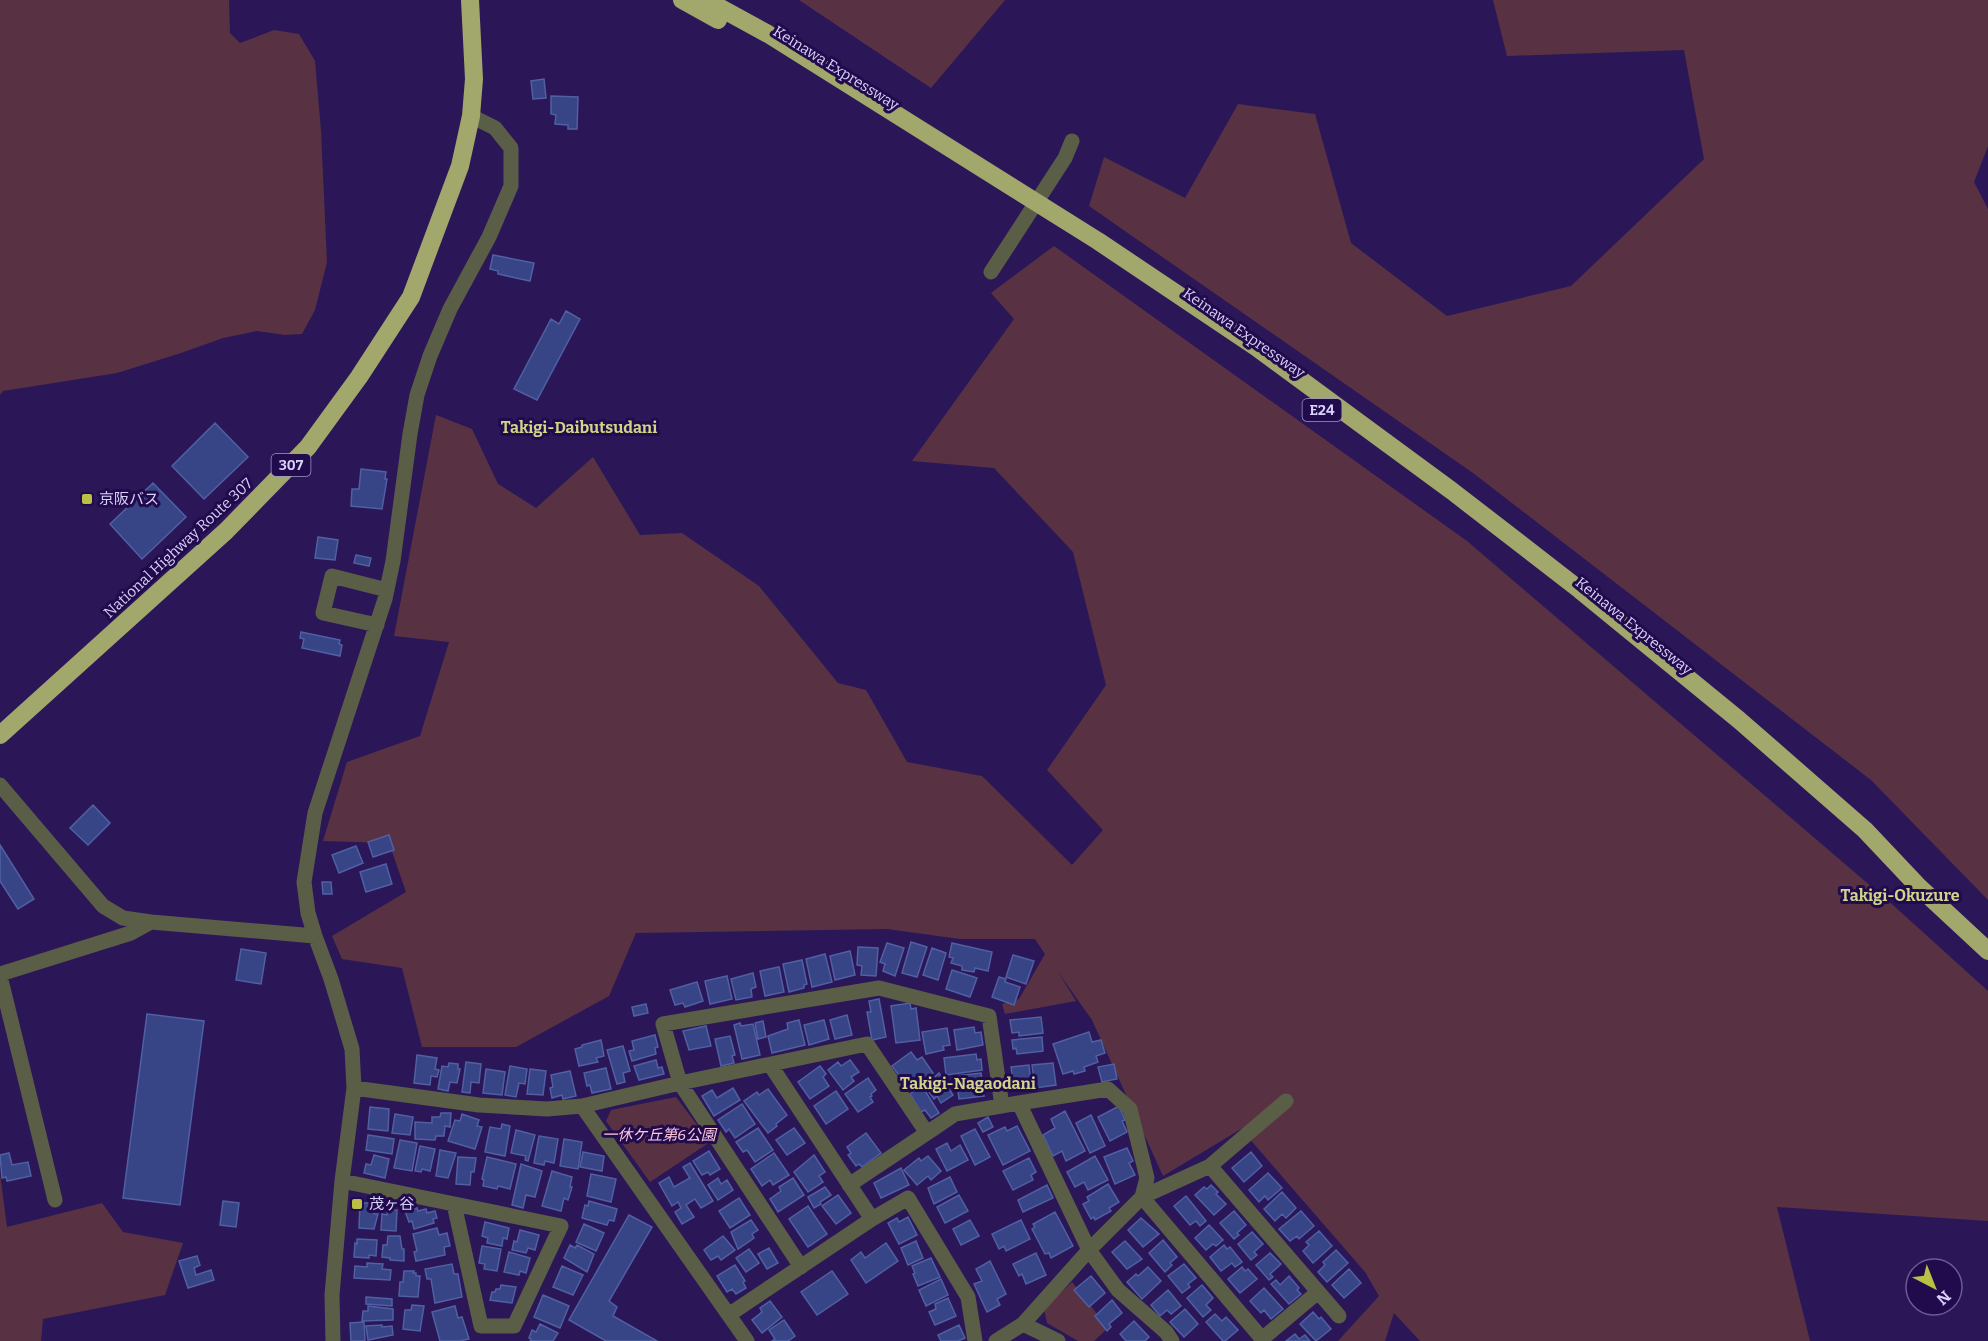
<svg xmlns="http://www.w3.org/2000/svg" width="1988" height="1341" font-family="Bitter,'Noto Sans JP',serif">
  <rect width="100%" height="100%" fill="#2b1758"/>
  <!-- green -->
  <path fill="#583243" d="M0,0H229L230,33L240,43L274,30L299,34L315,61L321,131L327,262L315,310L302,334L285,335L257,331L223,338L181,353L117,373L3,391L0,395Z
    M799,0H1005L931,88Z
    M1493,0H1988V146L1974,182L1988,209V900L1871,780L1473,473L1089,206L1104,157L1185,198L1238,104L1315,114L1351,243L1447,316L1571,286L1704,159L1684,50L1507,56Z
    M1054,246L1467,541L1894,906L1988,991V1221L1777,1207L1810,1341H1420L1394,1313L1385,1341H1338L1379,1296L1365,1272L1241,1129L1163,1176L1092,1020L1058,972L1076,1001L1005,1014L1002,1004L1019,999L1045,954L1035,939H960L887,929L636,933L609,996L516,1047H422L402,968L342,959L332,936L406,892L389,843L323,841L347,762L420,736L449,642L394,636L436,415L472,429L498,484L536,508L593,457L640,535L682,533L759,586L838,683L866,690L907,762L982,776L1072,865L1103,830L1047,770L1106,685L1073,552L994,468L912,461L1014,319L991,293Z
    M676,1097L710,1142L650,1182L606,1121L611,1110Z
    M0,1174L7,1227L102,1203L123,1232L183,1243L165,1295L43,1319L41,1341H0Z
    M1072,1282L1108,1328L1094,1341H1078L1047,1323L1044,1309Z"/>
  <!-- building -->
  <path fill="#374485" stroke="#5060a3" stroke-width="1.5" d="M544,79L546,98L533,99L531,81Z
    M551,96L578,97L577,129H568V125L555,124L556,115L551,114Z
    M493,255L534,263L530,281L498,274V271L490,269Z
    M566,311L580,319L537,400L514,389L551,319L559,324Z
    M215,423L248,457L204,499L172,466Z
    M361,469L386,472L385,479H387L382,509L351,506L352,489H359Z
    M153,483L186,517L142,559L110,524Z
    M318,537L338,540L335,560L315,558Z
    M356,555L371,558L369,566L354,563Z
    M301,632L340,640L339,644L342,645L340,656L302,648L304,639L300,638Z
    M93,805L110,823L88,845L70,828Z
    M389,835L394,850L373,857L368,842Z
    M0,845L34,899L18,909L0,881Z
    M356,846L363,863L339,873L332,855Z
    M386,864L392,884L366,892L360,872Z
    M322,882H331L332,894H323Z
    M911,942L927,947L917,977L902,973Z
    M887,943L904,948L895,976L883,971L885,964L880,962Z
    M952,943L992,952L988,971L975,968L974,972L962,970V966L951,963L953,958L949,957Z
    M858,947L878,948L876,976L861,975L862,966L857,965Z
    M932,948L946,953L938,980L923,975Z
    M241,949L266,953L261,984L236,980Z
    M850,951L855,975L835,980L830,956Z
    M825,954L832,982L812,987L806,959Z
    M1013,955L1034,961L1026,984L1006,977Z
    M802,960L807,984L804,985V988L789,992L783,964Z
    M779,967L784,992L765,996L760,971Z
    M952,970L977,978L970,997L946,989Z
    M753,973L756,987L751,989L752,997L736,1000L731,979Z
    M727,976L732,999L710,1004L705,981Z
    M999,977L1006,979L1005,982L1020,987L1014,1005L992,997Z
    M697,982L703,1001L685,1007L683,1003L675,1005L670,990Z
    M879,999L886,1037L872,1040L867,1012H871L869,1001Z
    M910,1003L911,1009L916,1008L920,1040L896,1043L891,1006Z
    M646,1004L648,1013L634,1016L632,1007Z
    M147,1014L204,1021L180,1205L123,1198Z
    M847,1015L852,1035L835,1039L830,1020Z
    M1041,1017L1043,1033L1019,1036V1032L1012,1033L1010,1020Z
    M799,1020L805,1045L772,1053L768,1036L788,1029L787,1023Z
    M824,1020L829,1039L809,1045L804,1025Z
    M763,1021L766,1037L758,1039L755,1023Z
    M740,1023L741,1026L753,1024L760,1055L742,1059L734,1025Z
    M706,1026L711,1046L689,1050L683,1031Z
    M974,1027L975,1033L981,1032L983,1045L957,1050L954,1030Z
    M947,1028L950,1045L943,1046L944,1050L926,1054L922,1032Z
    M1089,1032L1092,1042L1101,1040L1105,1053L1096,1056L1098,1062L1084,1067L1085,1071L1074,1074L1073,1071L1063,1074L1053,1044Z
    M655,1035L658,1047L655,1048L656,1054L632,1061L629,1051L634,1050L632,1041Z
    M730,1036L735,1055L732,1056L734,1063L721,1066L715,1039Z
    M1042,1037L1043,1051L1017,1054L1016,1048L1013,1049L1012,1040Z
    M601,1040L604,1056L596,1058L598,1062L579,1066L575,1049L582,1047V1045Z
    M623,1046L630,1071L623,1073L625,1082L617,1084L607,1050Z
    M911,1052L917,1060L922,1057L933,1073L915,1086L912,1081L906,1085L892,1066Z
    M976,1054L977,1060L981,1059L982,1070L946,1075L944,1058Z
    M417,1055L437,1058L435,1069L439,1070L437,1077L431,1076L430,1085L414,1083Z
    M656,1060L658,1068L662,1067L664,1074L639,1080L634,1066Z
    M850,1060L859,1072L851,1077L854,1081L843,1090L828,1070L838,1062L841,1066Z
    M466,1062L481,1064L479,1083L471,1082L470,1093L462,1092Z
    M449,1063L458,1064V1069H460L457,1083L450,1082L448,1091L438,1089L442,1066L448,1067Z
    M1053,1063L1056,1085L1035,1088L1032,1065Z
    M1114,1064L1117,1079L1102,1082L1098,1067Z
    M1029,1065L1031,1085L1014,1087L1011,1067Z
    M510,1066L527,1069L525,1084L519,1083L516,1097L505,1095Z
    M820,1066L826,1074L823,1077L829,1086L810,1099L798,1082Z
    M606,1068L611,1089L592,1093L590,1085L587,1086L584,1073Z
    M486,1069L505,1072L502,1095L483,1093Z
    M530,1069L546,1071L543,1095L527,1094Z
    M570,1071L576,1096L563,1099L562,1095L552,1098L550,1088L553,1087L551,1075Z
    M939,1073L953,1095L941,1103L937,1096L934,1099L925,1086Z
    M981,1073L984,1096L959,1099L956,1076Z
    M868,1078L876,1090L871,1094L872,1096L870,1097L873,1102L858,1112L845,1094Z
    M922,1086L939,1113L931,1118L925,1110L921,1112L910,1094Z
    M733,1088L740,1100L714,1116L702,1096L712,1090L717,1098Z
    M768,1089L787,1115L776,1124L777,1126L768,1133L744,1101L757,1092L759,1095Z
    M836,1091L848,1109L826,1124L814,1106Z
    M742,1104L755,1124L735,1138L729,1129L726,1132L718,1120Z
    M1119,1106L1125,1120L1122,1121L1127,1132L1110,1141L1098,1117Z
    M370,1107L389,1109L388,1131L368,1129Z
    M1065,1111L1085,1151L1066,1161L1062,1151L1053,1156L1043,1135L1055,1128L1051,1119Z
    M441,1113H451L450,1127L445,1126L444,1136H436L435,1140L415,1139V1122L432,1123V1117H440Z
    M395,1114L413,1117L410,1135L392,1133Z
    M462,1114L479,1120L477,1126L482,1127L475,1149L448,1141L455,1120L460,1121Z
    M1091,1115L1105,1146L1090,1153L1076,1123Z
    M988,1117L993,1127L983,1132L978,1123Z
    M502,1124L510,1126L505,1156L485,1152L490,1127L501,1129Z
    M1017,1126L1030,1151L1003,1165L988,1135L1005,1127L1007,1131Z
    M758,1128L773,1150L755,1162L747,1150L743,1152L736,1142Z
    M794,1128L805,1143L787,1155L776,1140Z
    M975,1129L990,1157L975,1165L961,1136Z
    M516,1130L535,1135L528,1161L525,1160L526,1156L511,1153Z
    M866,1133L881,1153L862,1167L859,1164L856,1166L848,1155L851,1153L847,1147Z
    M368,1135L394,1139L392,1154L366,1150Z
    M539,1136L558,1139L554,1163L545,1161L544,1165L534,1163Z
    M564,1139L582,1142L578,1169L560,1166Z
    M400,1140L417,1143L412,1171L394,1168Z
    M947,1143L951,1151L960,1145L968,1160L947,1171L936,1149Z
    M420,1146L435,1149L430,1171L422,1169L421,1172L415,1171Z
    M1127,1148L1133,1161L1129,1163L1135,1175L1115,1184L1104,1157Z
    M440,1150L456,1153L448,1178L436,1176Z
    M709,1151L720,1169L710,1175L708,1172L702,1175L693,1161Z
    M583,1152L604,1156L602,1171L580,1167Z
    M1251,1152L1262,1166L1244,1182L1232,1168Z
    M9,1153L12,1165L28,1162L31,1176L7,1181L6,1177L2,1178L0,1155Z
    M774,1153L789,1175L773,1185L770,1180L762,1186L751,1169Z
    M374,1155L389,1159L385,1178L364,1173L366,1164L371,1165Z
    M814,1155L825,1172L819,1176L823,1182L808,1192L794,1172Z
    M928,1156L941,1171L931,1180L928,1176L917,1185L904,1170L919,1158L921,1161Z
    M1095,1156L1108,1180L1088,1190L1084,1182L1075,1187L1067,1172Z
    M458,1157L476,1158L474,1172H471L470,1185L456,1184Z
    M487,1157L516,1164L510,1189L498,1186L497,1189L483,1186L484,1180L482,1179Z
    M1029,1158L1036,1172L1031,1175L1033,1180L1013,1190L1003,1171Z
    M690,1163L713,1201L701,1208L695,1199L686,1205L694,1217L682,1224L675,1212L681,1208L678,1202L672,1206L659,1183L669,1177L674,1187L690,1178L683,1167Z
    M521,1164L542,1171L535,1197L526,1195L523,1208L512,1205Z
    M901,1168L909,1185L881,1198L874,1183Z
    M552,1171L572,1177L570,1187H572L568,1200L564,1198L561,1211L542,1206Z
    M1268,1173L1282,1188L1268,1200L1265,1196L1259,1202L1249,1190Z
    M591,1174L616,1179L611,1202L587,1196Z
    M950,1177L957,1192L934,1204L928,1188Z
    M718,1178L721,1184L727,1180L733,1190L718,1200L708,1185Z
    M793,1178L804,1195L778,1212L770,1199L781,1191L779,1187Z
    M1108,1184L1119,1202L1109,1208L1111,1211L1095,1220L1094,1217L1091,1219L1083,1204L1089,1201L1087,1197Z
    M1047,1185L1053,1198L1023,1212L1018,1200Z
    M1211,1185L1218,1192L1216,1194L1226,1204L1214,1215L1195,1195L1204,1187L1207,1189Z
    M825,1187L831,1195L820,1202L821,1204L814,1208L808,1197Z
    M1282,1192L1296,1208L1286,1218L1282,1214L1275,1221L1264,1209Z
    M838,1195L851,1213L836,1224L822,1206Z
    M959,1195L968,1211L945,1223L937,1207Z
    M1186,1196L1206,1221L1200,1226L1196,1221L1190,1225L1174,1206Z
    M739,1198L750,1215L730,1228L719,1211Z
    M223,1201L239,1203L236,1227L220,1225Z
    M589,1201L617,1209L614,1221L609,1220L607,1225L582,1218L585,1205L588,1206Z
    M388,1202H395L394,1210H397L396,1231L381,1230L382,1214L387,1215Z
    M360,1203H375L374,1214H378L374,1229L359,1228Z
    M808,1206L827,1234L808,1247L789,1219Z
    M417,1208L418,1211L426,1209L427,1213L435,1211L437,1218L433,1219L434,1223L414,1229L412,1221L409,1222L405,1211Z
    M1234,1211L1246,1225L1237,1233L1239,1235L1234,1239L1220,1223Z
    M1301,1211L1314,1226L1299,1239L1297,1236L1290,1241L1279,1229Z
    M1055,1212L1073,1246L1051,1258L1049,1253L1045,1254L1032,1229L1035,1227L1033,1224Z
    M629,1215L652,1227L609,1301L617,1307L613,1316L657,1341H606L569,1320Z
    M908,1217L917,1235L899,1244L888,1223L897,1218L899,1222Z
    M1141,1218L1159,1234L1143,1247L1128,1230Z
    M751,1220L758,1230L752,1234L754,1238L738,1249L731,1232Z
    M970,1220L979,1236L961,1245L953,1229Z
    M1021,1220L1030,1239L1006,1251L1004,1246L999,1249L992,1234Z
    M485,1222L509,1228L507,1239L503,1238L502,1246L487,1243L488,1238L482,1236Z
    M584,1224L604,1233L596,1251L576,1242Z
    M1209,1225L1223,1240L1216,1246L1213,1244L1206,1250L1195,1238Z
    M437,1228L439,1235L447,1233L450,1246L444,1247L445,1255L416,1261L414,1252L417,1251L413,1234Z
    M520,1230L539,1235L535,1250L528,1248L526,1253L512,1250L514,1241L517,1242Z
    M1319,1231L1332,1246L1313,1263L1303,1251L1309,1245L1306,1242Z
    M1252,1232L1263,1244L1254,1252L1257,1255L1251,1260L1238,1244Z
    M388,1236H400L402,1249H404V1261L390,1260V1258L382,1257L383,1245H387Z
    M723,1236L735,1250L721,1260L718,1256L711,1260L704,1250Z
    M357,1239L377,1240L376,1256L369,1255V1258L354,1257L355,1243L357,1244Z
    M1163,1240L1177,1257L1170,1263L1172,1265L1165,1272L1149,1253Z
    M916,1241L923,1258L908,1265L901,1248Z
    M1125,1241L1142,1259L1127,1269L1112,1252Z
    M886,1243L898,1261L866,1283L851,1260L861,1252L865,1258Z
    M570,1245L575,1248L577,1245L594,1254L587,1272L564,1258Z
    M1224,1245L1227,1249L1230,1247L1242,1262L1235,1267L1232,1263L1221,1271L1210,1257Z
    M482,1246L501,1249L497,1271L484,1269L485,1264L479,1263Z
    M769,1248L778,1263L767,1269L758,1254Z
    M749,1249L759,1263L746,1272L736,1258Z
    M1336,1250L1348,1263L1327,1282L1318,1272L1325,1265L1323,1262Z
    M509,1252L530,1258L526,1273L520,1271L519,1275L504,1272Z
    M1036,1253L1046,1275L1026,1284L1022,1274L1019,1276L1013,1264Z
    M1270,1253L1281,1264L1270,1274L1273,1277L1269,1280L1256,1265Z
    M197,1256L200,1265L194,1268L196,1275L211,1270L214,1280L188,1288L179,1261Z
    M931,1258L940,1277L918,1286L913,1274L915,1273L912,1266Z
    M990,1261L1006,1294L997,1299L1000,1305L987,1312L974,1284L982,1281L976,1269Z
    M367,1263L383,1264L382,1269L391,1270L390,1280L354,1278L355,1266L367,1267Z
    M452,1264L454,1274H458L462,1297L435,1303L431,1279H427L425,1269Z
    M1184,1264L1196,1278L1188,1284L1190,1287L1182,1293L1168,1276Z
    M735,1265L745,1281L743,1282L746,1288L736,1294L732,1289L727,1292L717,1276Z
    M562,1266L583,1275L573,1295L553,1287Z
    M1148,1267L1161,1281L1142,1299L1127,1282L1136,1274L1138,1276Z
    M1242,1267L1245,1271L1248,1269L1257,1279L1240,1293L1228,1279Z
    M1349,1269L1361,1283L1344,1298L1332,1285Z
    M404,1271H414L413,1273H416V1276H420L418,1297L399,1296L400,1282H403Z
    M832,1271L848,1294L817,1315L801,1292Z
    M1091,1276L1105,1293L1089,1307L1074,1290Z
    M1289,1276L1299,1288L1297,1290L1301,1294L1289,1304L1271,1284L1276,1280L1280,1285Z
    M941,1279L948,1295L926,1306L919,1290Z
    M501,1285L516,1287L512,1303L490,1300L492,1292H495L496,1289H500Z
    M1202,1285L1213,1298L1206,1305L1211,1310L1203,1317L1187,1298Z
    M1264,1288L1283,1309L1271,1319L1264,1310L1261,1313L1250,1301Z
    M1168,1290L1181,1306L1171,1314L1167,1310L1160,1316L1151,1305Z
    M543,1295L569,1306L560,1328L534,1317Z
    M366,1297L392,1299V1306L366,1304Z
    M948,1298L956,1316L935,1325L929,1312L936,1309L935,1304Z
    M1112,1300L1122,1313L1109,1324L1111,1327L1107,1331L1095,1316Z
    M770,1301L782,1317L762,1333L752,1320L762,1312L760,1308Z
    M412,1305L424,1306L420,1331L403,1329L405,1310H411Z
    M368,1306L393,1309V1320L362,1321L363,1311H368Z
    M455,1306L458,1318L462,1317L469,1339L460,1341H440L432,1312Z
    M1185,1309L1198,1324L1184,1337L1170,1322Z
    M1313,1312L1319,1319L1321,1317L1331,1329L1316,1341L1300,1324Z
    M1215,1314L1222,1321L1226,1317L1238,1330L1225,1341H1223L1206,1322Z
    M784,1320L795,1336L788,1341H772L775,1339L769,1330Z
    M1134,1321L1149,1337L1145,1341H1126L1120,1334Z
    M364,1322L365,1341H351L350,1323Z
    M540,1324L558,1333L553,1341H530L531,1339L529,1338L532,1330L536,1332Z
    M382,1325V1327L392,1326L393,1335L368,1340L366,1326Z
    M959,1325L965,1338L958,1341H941L938,1335Z
    M1295,1334L1299,1339L1305,1335L1310,1341H1286Z"/>
  <g fill="none" stroke-linecap="round" stroke-linejoin="round">
    <!-- minor -->
    <path stroke="#5b5e46" stroke-width="15" d="M991,272L1065,158L1072,141
      M377,625L323,613L332,576L387,590
      M0,785L103,906L123,918L151,922L315,936
      M0,974L131,933L151,922
      M0,976L55,1200
      M354,1088L479,1105L547,1109L582,1106L680,1083L867,1044L927,1133L955,1114L1019,1103L1089,1250L1118,1290L1166,1332L1172,1341
      M1019,1103L1108,1089L1130,1109L1147,1178L1142,1197L1264,1341
      M582,1106L747,1341
      M1210,1166L1339,1316
      M342,1181L561,1226L514,1326H481L454,1204
      M849,1185L927,1133
      M872,1219L908,1198L968,1297L975,1341
      M801,1267L680,1083L663,1024L879,988L989,1016L1002,1106
      M730,1314L872,1219L771,1066
      M1023,1324L1058,1341
      M1262,1339L1318,1292
      M333,1341L332,1295L342,1181L354,1088L352,1049L331,979L315,936L308,913L304,882L315,813L385,599L393,561L410,434L417,395L430,356L450,309L489,237L511,186V148L495,128L471,116
      M996,1341L1023,1324L1089,1250L1142,1197L1210,1166L1286,1101"/>
    <!-- highway -->
    <path stroke="#a2a76b" stroke-width="18" d="M682,0L718,20
      M706,0L768,34L1098,241L1256,347L1452,491L1580,590L1739,720L1865,830L1917,885L1988,951
      M0,735L226,531L308,447L359,377L411,297L460,166L471,116L474,79L470,0"/>
  </g>
  <!-- markers -->
  <g fill="#bac045" stroke="#220b4c" stroke-width="2">
    <rect x="81" y="493" width="12" height="12" rx="3"/>
    <rect x="351" y="1198" width="12" height="12" rx="3"/>
  </g>
  <g text-anchor="middle" dominant-baseline="central" stroke-width="6" stroke-linejoin="round" paint-order="stroke">
    <!-- shield labels -->
    <g fill="#220b4c" stroke="#a196c6" stroke-width="1.5">
      <rect x="1302.5" y="399" width="39" height="22" rx="4.5"/>
      <rect x="271.5" y="454" width="39" height="22" rx="4.5"/>
    </g>
    <g font-size="14" font-weight="bold" fill="#d8d2fa">
      <text x="1322" y="410">E24</text>
      <text x="291" y="465">307</text>
    </g>
    <!-- street labels -->
    <g font-size="15" fill="#d8d2fa" stroke="#220b4c">
      <text transform="translate(836 68) rotate(32)">Keinawa Expressway</text>
      <text transform="translate(1244 333) rotate(35)">Keinawa Expressway</text>
      <text transform="translate(178 548) rotate(-43)">National Highway Route 307</text>
      <text transform="translate(1634 626) rotate(39)">Keinawa Expressway</text>
    </g>
    <!-- poi labels -->
    <g font-size="15" fill="#d8d2fa" stroke="#220b4c" text-anchor="start">
      <text x="99" y="499">京阪バス</text>
      <text x="369" y="1204">茂ヶ谷</text>
    </g>
    <!-- park labels -->
    <g font-size="15" font-style="italic" fill="#fbc6dc" stroke="#220b4c">
      <text x="659" y="1135">一休ケ丘第6公園</text>
    </g>
    <!-- neighbourhood labels -->
    <g font-size="16" font-weight="bold" fill="#d0d688" stroke="#220b4c">
      <text x="579" y="427">Takigi-Daibutsudani</text>
      <text x="1900" y="895">Takigi-Okuzure</text>
      <text x="968" y="1083">Takigi-Nagaodani</text>
    </g>
  </g>
  <!-- north arrow -->
  <g transform="translate(1934 1287) rotate(138)"><circle r="28" fill="#220b4c" stroke="#6b5b92" stroke-width="1.5"/>
  <path d="M0-4.5L10 22L0 15L-10 22Z" fill="#bac045"/>
  <text y="-9" font-size="16" font-weight="bold" text-anchor="middle" fill="#d8d2fa">N</text>
  </g>
</svg>
